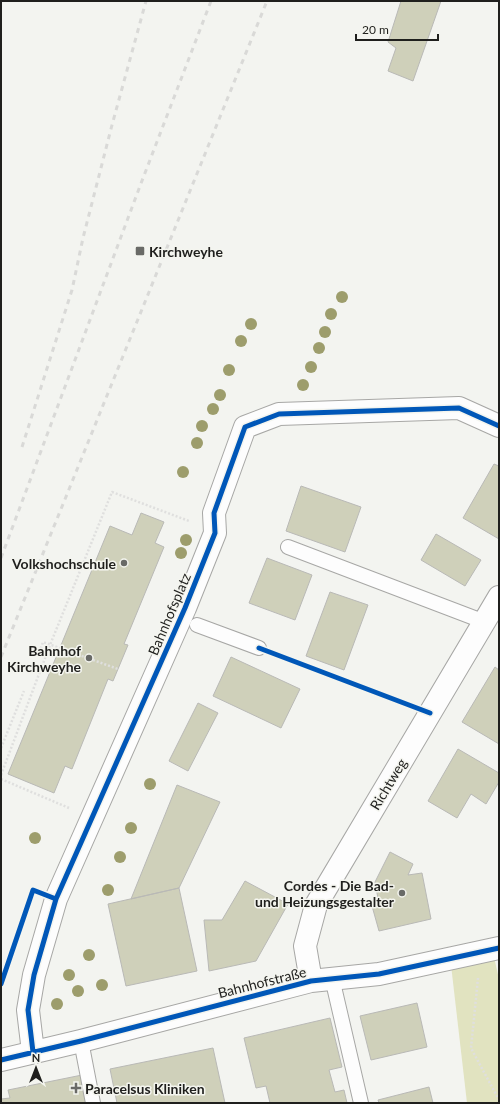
<svg xmlns="http://www.w3.org/2000/svg" width="500" height="1104" font-family="Lato,sans-serif">
  <rect width="100%" height="100%" fill="#f3f4f0"/>
  <!-- green -->
  <path fill="#e1e3c0" d="M494,957L499,979V1103H467L451,965Z"/>
  <!-- building -->
  <path fill="#cfd0ba" stroke="#b9b9b6" d="M401,1H441L413,81L388,71L396,48L388,42Z
    M494,464L499,466V539L463,518Z
    M301,486L361,507L345,552L286,531Z
    M141,513L164,522L155,543L164,547L124,644L128,645L113,681L108,679L72,769L65,766L54,793L8,774L110,526L132,535Z
    M436,534L481,560L465,586L421,560Z
    M267,558L312,575L295,620L249,603Z
    M330,592L368,605L344,670L306,656Z
    M231,657L300,689L281,728L213,696Z
    M495,667L499,670V744L462,722Z
    M198,703L218,713L188,771L169,761Z
    M458,749L499,773V782L486,804L471,794L457,818L428,801Z
    M177,785L220,802L179,888L131,899Z
    M390,852L413,864L408,875L422,873L431,919L379,931L372,906L379,904L375,882Z
    M245,881L288,904L256,961L209,971L204,920H222Z
    M179,888L197,971L126,986L108,904Z
    M417,1003L427,1047L371,1060L360,1016Z
    M330,1018L342,1067L329,1070L335,1092L344,1090L347,1103H270L266,1086L256,1088L244,1038Z
    M213,1048L225,1103H117L110,1069Z
    M82,1075L87,1103H1V1099L10,1098L8,1090Z
    M429,1087L433,1103H379L378,1100Z"/>
  <g fill="none" stroke-linecap="round" stroke-linejoin="round">
    <defs>
      <path id="service" d="M288,547L485,622
        M197,625L259,648
        M332,978L361,1103
        M81,1041L93,1103"/>
      <path id="minor" d="M311,981L305,946L316,905L499,597
        M33,1052L28,1010L34,975L56,899L185,608L215,533L214,513L245,427L279,414L459,408L499,426
        M1,1060L81,1041L311,981L379,974L499,948"/>
    </defs>
    <!-- service casing -->
    <use href="#service" stroke="#a7a7a5" stroke-width="16"/>
    <!-- minor casing -->
    <use href="#minor" stroke="#a7a7a5" stroke-width="24"/>
    <!-- path -->
    <path stroke="#dfdfde" stroke-width="2.5" stroke-dasharray="2 2" stroke-linecap="butt" d="M38,656L43,642L118,669
      M1,748L24,691
      M1,775L50,645L112,492L189,521
      M1,779L69,808
      M478,978L471,1048L499,1100"/>
    <!-- service -->
    <use href="#service" stroke="#fdfdfd" stroke-width="14"/>
    <!-- minor -->
    <use href="#minor" stroke="#fdfdfd" stroke-width="22"/>
    <!-- rail -->
    <path stroke="#d9d9d7" stroke-width="3" stroke-dasharray="5 5" stroke-linecap="butt" d="M22,447L72,290L83,238L112,125L146,1
      M1,558L140,186L211,1
      M1,657L267,1"/>
    <defs>
      <path id="cycleway" d="M259,648L430,713
        M1,984L33,890L56,899
        M33,1052L28,1010L34,975L56,899L185,608L215,533L214,513L245,427L279,414L459,408L499,426
        M1,1060L81,1041L311,981L379,974L499,948"/>
    </defs>
    <!-- cycleway casing -->
    <use href="#cycleway" stroke="#f4f5ef" stroke-width="8"/>
    <!-- cycleway -->
    <use href="#cycleway" stroke="#0057b8" stroke-width="5"/>
  </g>
  <!-- trees -->
  <g fill="#9d9d6c">
    <circle cx="342" cy="297" r="6"/>
    <circle cx="331" cy="314" r="6"/>
    <circle cx="251" cy="324" r="6"/>
    <circle cx="325" cy="332" r="6"/>
    <circle cx="241" cy="341" r="6"/>
    <circle cx="319" cy="348" r="6"/>
    <circle cx="311" cy="367" r="6"/>
    <circle cx="229" cy="370" r="6"/>
    <circle cx="303" cy="385" r="6"/>
    <circle cx="220" cy="395" r="6"/>
    <circle cx="213" cy="409" r="6"/>
    <circle cx="202" cy="426" r="6"/>
    <circle cx="197" cy="443" r="6"/>
    <circle cx="183" cy="472" r="6"/>
    <circle cx="186" cy="540" r="6"/>
    <circle cx="181" cy="553" r="6"/>
    <circle cx="150" cy="784" r="6"/>
    <circle cx="131" cy="828" r="6"/>
    <circle cx="35" cy="838" r="6"/>
    <circle cx="120" cy="857" r="6"/>
    <circle cx="108" cy="890" r="6"/>
    <circle cx="89" cy="955" r="6"/>
    <circle cx="69" cy="975" r="6"/>
    <circle cx="102" cy="985" r="6"/>
    <circle cx="78" cy="991" r="6"/>
    <circle cx="57" cy="1004" r="6"/>
  </g>
  <!-- markers -->
  <g fill="#696a67" stroke="#f4f5ef" stroke-width="1.5">
    <rect x="135" y="246" width="10" height="10" rx="2"/>
    <circle cx="124" cy="563" r="4"/>
    <circle cx="89" cy="658" r="4"/>
    <circle cx="402" cy="893" r="4"/>
    <path d="M74 1082h4v4h4v4h-4v4h-4v-4h-4v-4h4z"/>
  </g>
  <g text-anchor="middle" dominant-baseline="central" stroke-width="3" stroke-linejoin="round" paint-order="stroke">
    <!-- poi labels -->
    <g font-size="14" font-weight="bold" fill="#1f1f1d" stroke="#f4f5ef" text-anchor="end">
      <text x="149" y="251" text-anchor="start">Kirchweyhe</text>
      <text x="116" y="563">Volkshochschule</text>
      <text x="81" y="650">Bahnhof<tspan x="81" dy="16">Kirchweyhe</tspan></text>
      <text x="394" y="885">Cordes - Die Bad-<tspan x="394" dy="16">und Heizungsgestalter</tspan></text>
      <text x="85" y="1088" text-anchor="start">Paracelsus Kliniken</text>
    </g>
    <!-- street labels -->
    <g font-size="14" fill="#1f1f1d" stroke="#f4f5ef">
      <text transform="translate(169 614) rotate(-67)">Bahnhofsplatz</text>
      <text transform="translate(388 784) rotate(-59)">Richtweg</text>
      <text transform="translate(262 982) rotate(-14)">Bahnhofstraße</text>
    </g>
  </g>
  <!-- border -->
  <rect width="500" height="1104" fill="none" stroke="#1f1f1d" stroke-width="4"/>
  <!-- north arrow -->
  <g transform="translate(36 1068)" stroke="#f4f5ef" stroke-width="3" paint-order="stroke">
  <path d="M0-3L7 15L0 10L-7 15Z" fill="#1f1f1d"/>
  <text y="-6" font-size="11" font-weight="bold" text-anchor="middle" fill="#1f1f1d">N</text>
  </g>
  <!-- scale -->
  <path d="M356 34v6h82v-6" fill="none" stroke="#1f1f1d" stroke-width="2"/>
  <text x="362" y="34" font-size="12" fill="#1f1f1d" stroke="#f4f5ef" stroke-width="3" paint-order="stroke">20 m</text>
</svg>
